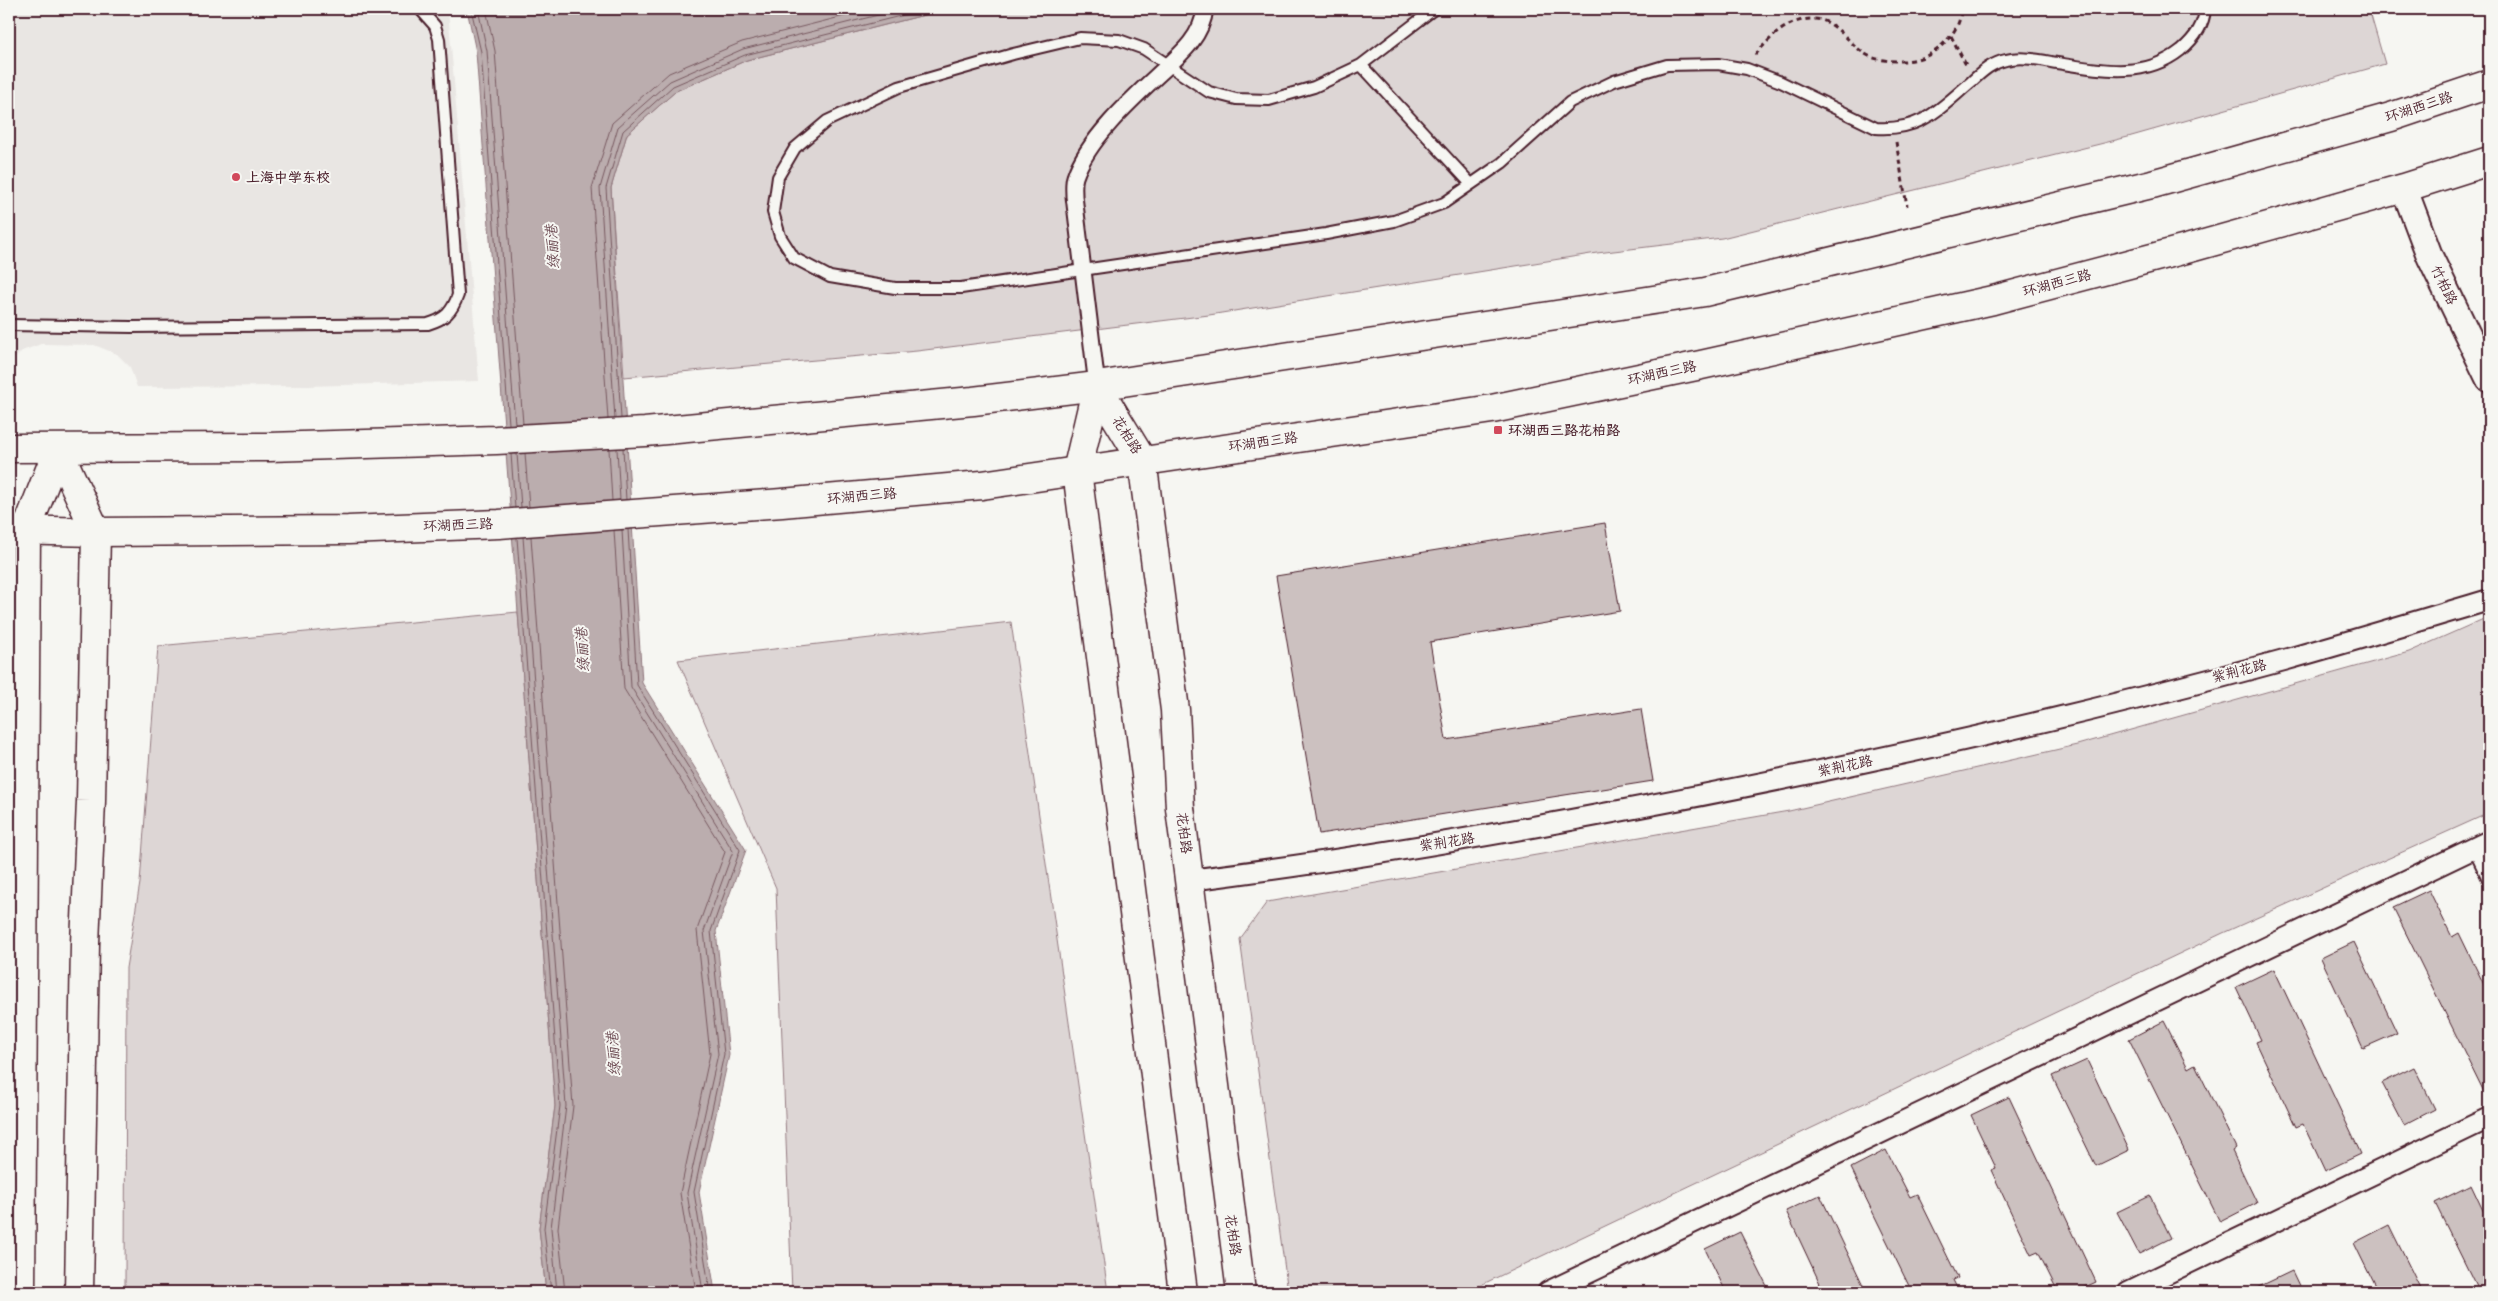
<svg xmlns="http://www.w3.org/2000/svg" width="2498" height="1301" font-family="'Balsamiq Sans','LXGW WenKai TC',sans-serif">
  <rect width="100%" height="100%" fill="#f6f6f2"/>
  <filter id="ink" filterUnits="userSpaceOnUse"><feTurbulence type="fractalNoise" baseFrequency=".02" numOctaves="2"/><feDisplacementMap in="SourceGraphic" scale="10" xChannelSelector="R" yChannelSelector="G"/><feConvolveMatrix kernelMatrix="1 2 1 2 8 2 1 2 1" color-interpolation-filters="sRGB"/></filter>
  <g filter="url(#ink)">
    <!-- built -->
    <path fill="#e9e6e3" d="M9,9H448L479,381L308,386L137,387L130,367L117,354L94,345L41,344L22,351L9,364Z"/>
    <!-- green -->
    <path fill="#ddd6d5" stroke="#947a80" d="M948,9H2369L2385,64L2128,137L1722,238L1597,253L1209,315L917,351L624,377L611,188L627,134L676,91L747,60Z
      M518,612L555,1106L539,1228L546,1292H125L126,968L140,883L158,646Z
      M2488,617L2489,813L2223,933L1466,1292H1288L1240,939L1267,902L1789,811L2077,745L2409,652Z
      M1011,622L1108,1292H792L776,888L678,660Z"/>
    <!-- water -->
    <path fill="#bbadae" stroke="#8e747a" d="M465,9H948L747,60L676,91L627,134L611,188L642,683L746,850L716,931L729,1055L699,1192L715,1292H546L539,1228L555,1106L476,52L468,14Z"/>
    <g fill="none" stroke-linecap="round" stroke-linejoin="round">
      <!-- shore -->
      <path stroke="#77585f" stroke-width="1" d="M471,9L481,52L509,424
        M478,9L487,51L515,424
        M486,9L495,51L523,424
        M621,418L606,188L623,131L673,86L745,55L928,9
        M608,419L592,188L612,123L669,73L742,42L872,9
        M615,419L600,188L618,127L670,81L743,49L902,9
        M623,448L626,500
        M609,449L612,501
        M617,449L620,500
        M525,453L529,507
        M511,454L515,508
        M517,454L521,507
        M628,529L637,685L740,850L711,931L724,1054L694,1192L710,1292
        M614,530L624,689L725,852L697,930L710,1054L680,1193L696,1292
        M622,530L631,687L733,851L704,931L718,1054L687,1193L703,1292
        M523,537L566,1106L551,1228L557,1292
        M531,537L573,1106L558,1228L565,1292
        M517,538L560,1106L544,1228L551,1292"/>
    </g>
    <!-- building -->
    <path fill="#ccc1c0" stroke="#4a1f2b" d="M1605,523L1620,611L1430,642L1446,740L1641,709L1653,781L1319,834L1276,576Z
      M2429,890L2452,937L2459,933L2489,995V1102L2393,907Z
      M2354,942L2397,1033L2363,1048L2321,958Z
      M2274,969L2361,1154L2325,1171L2303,1124L2296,1127L2256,1042L2261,1040L2236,987Z
      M2164,1021L2188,1068L2195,1064L2236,1148L2232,1151L2257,1203L2220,1222L2129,1039Z
      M2087,1060L2129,1150L2096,1166L2052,1076Z
      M2414,1067L2435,1109L2404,1125L2382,1083Z
      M2009,1097L2096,1282L2075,1292H2058L2038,1252L2031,1255L1991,1170L1996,1168L1971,1115Z
      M1886,1150L1910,1197L1917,1194L1958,1278L1953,1280L1959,1292H1912L1851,1168Z
      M2471,1185L2489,1223V1292H2479L2435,1203Z
      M1820,1195L1863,1285L1848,1292H1824L1786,1211Z
      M2150,1196L2171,1238L2139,1254L2117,1212Z
      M2389,1225L2422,1292H2378L2354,1243Z
      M1740,1232L1770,1292H1726L1705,1249Z
      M2292,1271L2302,1292H2248Z"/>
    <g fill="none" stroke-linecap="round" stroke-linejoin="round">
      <defs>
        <path id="service" d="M1434,9L1361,65L1314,87L1269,100L1236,99L1209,92L1144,49L1119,40L1080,38L1013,54L899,87L827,121L795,148L778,177L773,212L780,236L794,258L830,277L895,288H961L1326,234L1394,221L1444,203L1502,163L1570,102L1614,81L1667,65L1718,64L1747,69L1781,82L1876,128C1922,131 1939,109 1971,82C1982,72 1991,63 2006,60C2020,56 2037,59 2051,62C2096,69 2142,81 2181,50C2194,39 2204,26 2205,9
          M1361,65L1471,184
          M9,325L131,327L428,324C445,319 452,312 458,295L439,39L435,26L420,9
          M2473,848L2489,881"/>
        <path id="pedestrian" d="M1097,386L1074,196C1074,190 1073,183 1075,177C1087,140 1132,99 1160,73C1180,55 1202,37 1205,9"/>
        <path id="minor" d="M1190,880C1334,862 1477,838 1619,811C1842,769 2065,720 2284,660C2352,641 2421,620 2489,600
          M1548,1292L2489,841
          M2128,1292L2489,1118"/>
        <path id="tertiary" d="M2404,188L2430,257L2489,379"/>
        <path id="secondary" d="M1097,386L1142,460L1175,710L1180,808L1241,1292
          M1097,386L1077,471L1183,1292
          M58,449L96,532L91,801L85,944L79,1292
          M21,1292L26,531L58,449"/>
        <path id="primary" d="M9,448L269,447L496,440L645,432L973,401L1097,386L1705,292L2152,184L2391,117L2489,84
          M9,530L96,532L348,530L499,524L782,503L982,485L1077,471L1492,409L1701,365L1993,300L2190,248L2404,188L2489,161"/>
      </defs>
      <!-- service casing -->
      <use href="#service" stroke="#4a1f2b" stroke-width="14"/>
      <!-- pedestrian casing -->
      <use href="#pedestrian" stroke="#4a1f2b" stroke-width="19"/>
      <!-- minor casing -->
      <use href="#minor" stroke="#4a1f2b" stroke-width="24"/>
      <!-- tertiary casing -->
      <use href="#tertiary" stroke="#4a1f2b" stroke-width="29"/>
      <!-- secondary casing -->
      <use href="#secondary" stroke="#4a1f2b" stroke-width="31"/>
      <!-- primary casing -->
      <use href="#primary" stroke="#4a1f2b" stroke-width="31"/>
      <!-- path -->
      <path stroke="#4a1f2b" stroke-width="3" stroke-dasharray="5 4" stroke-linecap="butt" d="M1951,36L1967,67
        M1755,55C1771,37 1788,18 1815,19C1838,20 1851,49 1871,57C1882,61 1893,61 1905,61C1917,60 1931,56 1940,47C1951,37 1961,25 1961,9
        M1896,142L1907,206"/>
      <!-- service -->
      <use href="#service" stroke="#f6f6f2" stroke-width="10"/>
      <!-- pedestrian -->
      <use href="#pedestrian" stroke="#f6f6f2" stroke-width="15"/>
      <!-- minor -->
      <use href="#minor" stroke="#f6f6f2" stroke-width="20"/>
      <!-- tertiary -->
      <use href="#tertiary" stroke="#f6f6f2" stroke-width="25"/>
      <!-- secondary -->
      <use href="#secondary" stroke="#f6f6f2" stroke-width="28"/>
      <!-- primary -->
      <use href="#primary" stroke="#f6f6f2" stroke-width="28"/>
    </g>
  </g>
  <!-- markers -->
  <g fill="#d1495b" stroke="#f6f6f2" stroke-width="2">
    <circle cx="236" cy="177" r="5"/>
    <rect x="1493" y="425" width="10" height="10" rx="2.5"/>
  </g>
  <g text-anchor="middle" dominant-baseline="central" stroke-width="4" stroke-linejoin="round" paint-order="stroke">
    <!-- street labels -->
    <g font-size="14" fill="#4a1f2b" stroke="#f6f6f2">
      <text transform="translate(2419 107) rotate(-18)">环湖西三路</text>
      <text transform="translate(2057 283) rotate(-15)">环湖西三路</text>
      <text transform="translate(2444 285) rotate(64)">竹柏路</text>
      <text transform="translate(1662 373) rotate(-12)">环湖西三路</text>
      <text transform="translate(1127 435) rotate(58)">花柏路</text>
      <text transform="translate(1263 442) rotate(-8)">环湖西三路</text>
      <text transform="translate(862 496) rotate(-5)">环湖西三路</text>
      <text transform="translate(458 525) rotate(-2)">环湖西三路</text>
      <text transform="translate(2239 671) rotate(-14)">紫荆花路</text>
      <text transform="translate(1845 766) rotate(-12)">紫荆花路</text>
      <text transform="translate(1184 833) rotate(83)">花柏路</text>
      <text transform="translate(1447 842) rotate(-9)">紫荆花路</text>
      <text transform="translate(1233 1235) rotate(82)">花柏路</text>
    </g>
    <!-- poi labels -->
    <g font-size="14" font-weight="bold" fill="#4a1f2b" stroke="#f6f6f2" text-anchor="start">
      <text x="246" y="177">上海中学东校</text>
      <text x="1508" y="430">环湖西三路花柏路</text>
    </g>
    <!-- water labels -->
    <g font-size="15" font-style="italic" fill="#6c4a52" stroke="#f6f6f2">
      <text transform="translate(553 247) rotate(-94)">绿丽港</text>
      <text transform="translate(583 650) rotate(-94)">绿丽港</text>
      <text transform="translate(614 1054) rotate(-94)">绿丽港</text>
    </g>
  </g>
  <!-- margin -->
  <rect width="2498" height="1301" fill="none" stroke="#f6f6f2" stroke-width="30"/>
  <rect x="15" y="15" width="2468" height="1271" fill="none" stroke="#4a1f2b" stroke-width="2" filter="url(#ink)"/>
</svg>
